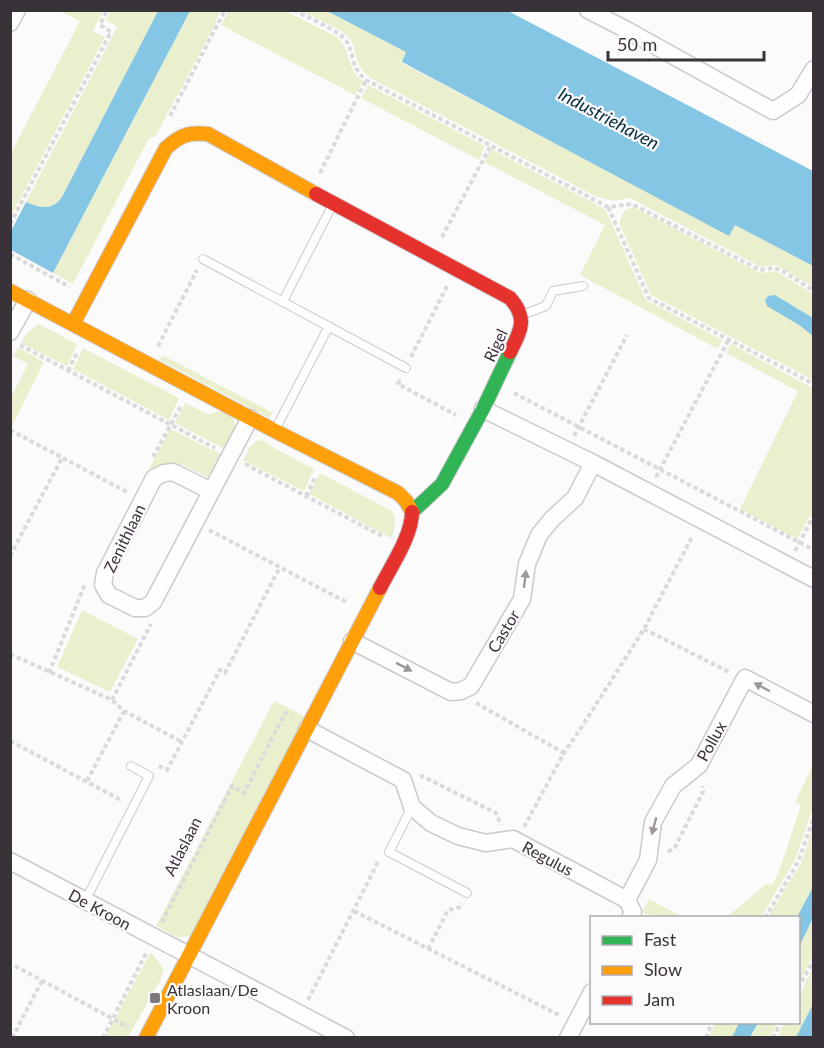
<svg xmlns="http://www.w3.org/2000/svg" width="824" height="1048" font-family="Lato,sans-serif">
  <rect width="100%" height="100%" fill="#fcfbfc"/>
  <!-- green -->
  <path fill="#eaf0ce" d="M229,10L286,11L335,36C353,48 345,70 363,81L355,95L221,25Z
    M59,11H103L93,31L105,37L11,216V153L80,21Z
    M111,11H158L62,197C52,211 40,208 26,202L117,27L106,20Z
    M190,11H220L215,22L216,23L155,137L149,138L73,284L53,273Z
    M301,11H327L407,52L402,63L729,235L735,225L813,266V287L776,265L761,267L630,198L614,201L597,197L372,79C352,65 360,56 350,39C344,30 312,16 301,11Z
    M368,85L485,146L479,160L361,98Z
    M491,149L605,209L646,300L722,340L718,349L580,275L605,225L484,162Z
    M633,207L760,273L776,271L813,294V318L775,295L799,325L813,336V380L651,295L620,225V220L624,211Z
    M39,324L77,344L67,366L21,343L28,332Z
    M731,344L813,388V519L809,517L797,539L740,509L798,391L726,353Z
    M18,347L44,362L12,426H10L11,397L28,364L13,356Z
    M83,348L179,398L169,420L73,369Z
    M162,355L273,413L269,418L160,360Z
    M185,403L208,414L221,411L233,417L235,425L239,430L227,450L175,423Z
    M170,429L225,456L213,476L209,478L181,464L178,467L169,463L149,469Z
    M257,440L267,442L272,447L314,469L304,491L243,460L250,447Z
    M320,473L392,511C397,520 395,529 391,538L309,494Z
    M82,610L138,639L110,692L57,667Z
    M274,701L306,717L192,936L177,937L156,926Z
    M813,764V808L795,860L761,917H727L766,884L772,885L779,872L801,805L795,802Z
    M813,827V887L797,917H768L801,863Z
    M649,899L683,917H654L642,912Z
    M813,918V955L799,983L798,947Z
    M150,953H152L164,969L160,981L128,1037H105Z
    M813,967V1004L796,1037L777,1038L784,1023L798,1022L799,996Z
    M715,1023V1022L739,1023L732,1037H709Z
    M758,1023V1022L777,1023L770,1037H750Z"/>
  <!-- water -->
  <path fill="#86c6e5" d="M158,11H190L53,273L11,250V231L26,202C40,208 52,211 62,197Z
    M327,11H508L813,171V266L735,225L729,236L402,62L406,52Z
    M775,295L813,318V336L799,325L767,306L765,300L768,296Z
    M813,887V918L799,947L798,918L797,917Z
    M813,1004V1037H796Z
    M739,1023V1022L758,1023L750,1037H732Z"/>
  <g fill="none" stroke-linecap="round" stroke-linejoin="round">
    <defs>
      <path id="lane" d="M203,259L406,368
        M283,301L332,206
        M524,314L546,306L553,291L583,286
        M275,430L329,326
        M412,807L389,852L467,893
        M85,901L149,776L131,766"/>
      <path id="street" d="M588,10L623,28L773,111L798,95L814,69
        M10,23L17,10
        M10,332L28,300
        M483,409L593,463L814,579
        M211,491L173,472L164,473L154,478L105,573L103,585L109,595L135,608H145L153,602L250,418
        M352,641L451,692L461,691L471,686L522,599L527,564L539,535L552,519L575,498L593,463
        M307,729L403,780L412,807L431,823L458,836L486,843L513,839L627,900L633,912L630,918
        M10,861L346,1038
        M627,900L648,860L653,822L673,786L699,765L745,678L814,714
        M568,1038L592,992"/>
      <path id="fast" d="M412,512L442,484L483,409L510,352"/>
      <path id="slow" d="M10,291L275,431L398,493L406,501L412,512
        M73,324L166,148C181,135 188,132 208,134L316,194
        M146,1038L380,588"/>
      <path id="jam" d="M316,194L510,298C528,318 521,330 510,352
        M380,588C391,566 412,536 412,512"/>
    </defs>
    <!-- lane casing -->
    <use href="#lane" stroke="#ccc9cd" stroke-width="10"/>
    <!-- street casing -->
    <use href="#street" stroke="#ccc9cd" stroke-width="19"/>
    <!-- fast casing -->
    <use href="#fast" stroke="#ccc9cd" stroke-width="16"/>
    <!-- slow casing -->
    <use href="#slow" stroke="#ccc9cd" stroke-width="16"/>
    <!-- jam casing -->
    <use href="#jam" stroke="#ccc9cd" stroke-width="16"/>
    <!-- path -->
    <path stroke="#dbdadb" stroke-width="4" stroke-dasharray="4.5 3" stroke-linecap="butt" d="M294,10C306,17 341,31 347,42C355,57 350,66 366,80L608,207L632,204L760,270L773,268L781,270L814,291
      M170,116L225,10
      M320,173L366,80
      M608,207L649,298L814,384
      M10,224L111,32L100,25L107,10
      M442,237L491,145
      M10,254L70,287
      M20,345L215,448
      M158,346L197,270
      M411,357L447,286
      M68,371L78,351
      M400,380L398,384L456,415
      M514,393L814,550
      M10,430L127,492
      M574,436L627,335
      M153,457L181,406
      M245,464L382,536
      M656,477L729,339
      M306,496L316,476
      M209,530L348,603
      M795,551L812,519
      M10,556L62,458
      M644,629L729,672
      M10,654L112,700L124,711L182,742
      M49,673L85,584
      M112,700L151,624
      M476,703L564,753
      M10,741L121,800
      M159,766L167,770L220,670L225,673L280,567
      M420,777L422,776L496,813L501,825
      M87,781L124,711
      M524,827L564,753L581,728L644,629L693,535
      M668,852L675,847L703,792L702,786
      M354,911L561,1016
      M765,918L798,862L814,817
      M162,922L232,786L244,793L285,713L291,715
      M428,949L448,910L461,907L462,904
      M15,966L128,1027
      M798,988L814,960
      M308,1000L379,860
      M12,1038L42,981
      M103,1038L146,953
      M706,1038L712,1022
      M773,1038L781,1022"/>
    <!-- lane -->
    <use href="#lane" stroke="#fffeff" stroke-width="8"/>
    <!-- street -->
    <use href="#street" stroke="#fffeff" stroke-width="16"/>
    <!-- fast -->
    <use href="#fast" stroke="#30b455" stroke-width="14"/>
    <!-- slow -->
    <use href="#slow" stroke="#ff9f0a" stroke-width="14"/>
    <!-- jam -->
    <use href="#jam" stroke="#e5322d" stroke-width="14"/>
  </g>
  <!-- one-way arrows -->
  <defs><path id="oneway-solid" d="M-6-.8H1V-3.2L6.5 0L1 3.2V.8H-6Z" transform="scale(1.5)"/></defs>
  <g fill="#9c989c">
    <use href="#oneway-solid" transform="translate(525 579) rotate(-83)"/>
    <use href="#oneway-solid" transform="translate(404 667) rotate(27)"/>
    <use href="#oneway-solid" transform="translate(762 687) rotate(-152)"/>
    <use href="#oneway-solid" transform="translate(654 826) rotate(105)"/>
  </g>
  <!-- markers -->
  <rect fill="#7d797d" stroke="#fdfafd" stroke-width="2" x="149" y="992" width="12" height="12" rx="3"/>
  <g text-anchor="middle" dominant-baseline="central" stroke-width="4.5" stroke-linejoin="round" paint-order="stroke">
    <!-- street labels -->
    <g font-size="16" fill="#393339" stroke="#fdfafd">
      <text transform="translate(495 345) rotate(-65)">Rigel</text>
      <text transform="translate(124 538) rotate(-64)">Zenithlaan</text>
      <text transform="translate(503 631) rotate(-59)">Castor</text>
      <text transform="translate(711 741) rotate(-61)">Pollux</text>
      <text transform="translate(182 846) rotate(-63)">Atlaslaan</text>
      <text transform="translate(548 858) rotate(28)">Regulus</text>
      <text transform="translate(100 909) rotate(28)">De Kroon</text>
    </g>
    <!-- poi labels -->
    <g font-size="16" fill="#393339" stroke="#fdfafd" text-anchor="start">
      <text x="167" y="989">Atlaslaan/De<tspan x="167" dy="18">Kroon</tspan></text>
    </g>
    <!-- water labels -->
    <g font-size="18" font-style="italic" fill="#022e40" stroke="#fdfafd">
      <text transform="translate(609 118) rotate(28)">Industriehaven</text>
    </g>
  </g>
  <!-- border -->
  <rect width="824" height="1048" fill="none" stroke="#393339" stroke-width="24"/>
  <!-- legend -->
  <rect x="590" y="916" width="210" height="108" fill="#fdfafd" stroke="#afaaaf" stroke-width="1.5"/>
  <rect x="602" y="936" width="30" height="9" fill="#30b455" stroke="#afaaaf" stroke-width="1.5"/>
  <text x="644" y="946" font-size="18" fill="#393339">Fast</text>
  <rect x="602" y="966" width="30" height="9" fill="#ff9f0a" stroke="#afaaaf" stroke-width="1.5"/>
  <text x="644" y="976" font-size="18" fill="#393339">Slow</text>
  <rect x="602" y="996" width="30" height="9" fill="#e5322d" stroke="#afaaaf" stroke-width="1.5"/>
  <text x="644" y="1006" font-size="18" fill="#393339">Jam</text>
  <!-- scale -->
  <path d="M608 51v9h156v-9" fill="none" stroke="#393339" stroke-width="3"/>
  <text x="617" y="51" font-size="18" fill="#393339" stroke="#fdfafd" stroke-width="4.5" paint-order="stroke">50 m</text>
</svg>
